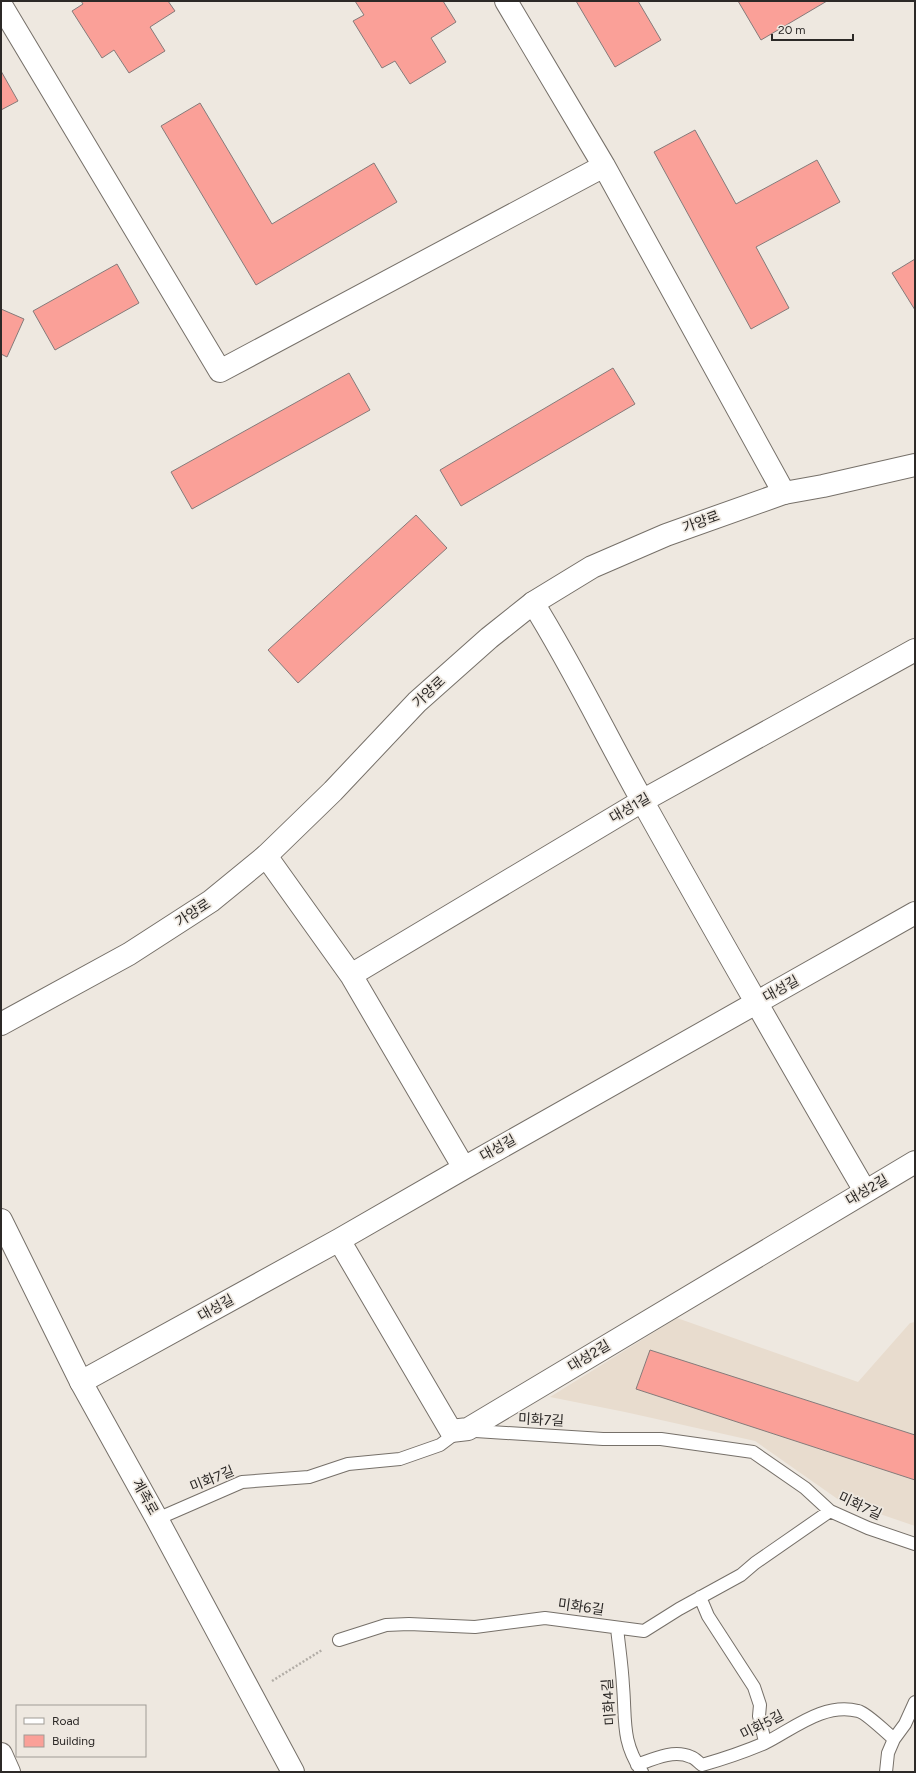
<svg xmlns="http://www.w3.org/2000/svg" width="916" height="1773" font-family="Figtree,'Noto Sans KR',sans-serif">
  <rect width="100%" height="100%" fill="#eee8e0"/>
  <!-- built -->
  <path fill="#e8dcce" d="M677,1318L858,1382L910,1323L915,1322V1526L839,1500L755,1441L625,1412L550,1397Z"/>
  <!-- building -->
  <path fill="#faa098" stroke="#857b7a" d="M81,1H168L175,11L150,27L165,51L129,73L114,50L102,58L72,11L83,4Z
    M355,1H443L456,22L431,38L446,62L410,84L395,61L382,68L353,21L364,15Z
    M576,1H638L661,40L615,67Z
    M738,1H827L761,40Z
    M1,71L18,101L1,110Z
    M200,103L272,224L374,163L397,202L256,285L161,126Z
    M695,130L736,204L817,160L840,202L756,247L789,308L751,329L654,152Z
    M915,259V310L892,273Z
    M117,264L139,303L55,350L33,311Z
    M1,309L24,319L7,357L1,354Z
    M613,368L635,404L461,506L440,470Z
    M349,373L370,410L192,509L171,472Z
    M416,515L447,548L298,683L268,650Z
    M650,1350L915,1435V1480L636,1389Z"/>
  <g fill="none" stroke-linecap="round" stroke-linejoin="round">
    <defs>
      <path id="service" d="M157,1519L242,1482L309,1477L348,1464L400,1459L440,1445L460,1430L603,1439H661L753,1452L805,1488L830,1511L868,1528L915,1544
        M700,1597L708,1616L754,1687L760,1705L759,1716L765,1742
        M617,1628C619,1647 622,1666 623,1686C626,1720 621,1741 642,1772
        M339,1640L386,1625L409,1624L475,1627L545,1618L644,1631L679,1609L741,1575L755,1563L830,1511
        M637,1765C653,1759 674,1749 691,1757C695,1758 698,1762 702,1765C723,1759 744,1752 765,1743C793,1729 824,1702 858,1711C865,1712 887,1733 894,1739
        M886,1772L888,1753L894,1739L905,1724L915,1702"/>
      <path id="minor" d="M506,1L604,166L784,493
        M1,5L220,371L604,166
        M533,603C573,667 606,736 643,802C716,933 790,1062 865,1191
        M266,856L351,975L464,1168
        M351,975L642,801L915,650
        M339,1240L451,1431L468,1429L915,1162
        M81,1382L339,1240L464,1168L915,913
        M1,1754L9,1772"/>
      <path id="tertiary" d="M1,1024L129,954L211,901L266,856L333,791L417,702L489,638L533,603L592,567L666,535L784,493L823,486L915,465"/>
      <path id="secondary" d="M1,1220L81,1382L157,1519L293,1772"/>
    </defs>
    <!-- service casing -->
    <use href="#service" stroke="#767069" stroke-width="14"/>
    <!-- minor casing -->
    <use href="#minor" stroke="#767069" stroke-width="24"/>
    <!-- tertiary casing -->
    <use href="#tertiary" stroke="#767069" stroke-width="24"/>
    <!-- secondary casing -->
    <use href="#secondary" stroke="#767069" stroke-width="24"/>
    <!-- path -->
    <path stroke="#b2ada6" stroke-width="2.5" stroke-dasharray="2 2" stroke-linecap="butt" d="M272,1681L322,1650"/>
    <!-- service -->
    <use href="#service" stroke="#fff" stroke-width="12"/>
    <!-- minor -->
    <use href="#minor" stroke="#fff" stroke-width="22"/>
    <!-- tertiary -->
    <use href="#tertiary" stroke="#fff" stroke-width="22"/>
    <!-- secondary -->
    <use href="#secondary" stroke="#fff" stroke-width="22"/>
  </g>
  <g text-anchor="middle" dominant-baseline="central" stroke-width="3.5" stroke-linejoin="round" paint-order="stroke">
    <!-- street labels -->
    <g font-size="14" fill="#2c2927" stroke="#eee8e0">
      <text transform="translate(701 522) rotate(-20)">가양로</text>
      <text transform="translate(429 692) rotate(-43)">가양로</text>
      <text transform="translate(630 808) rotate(-30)">대성1길</text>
      <text transform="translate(193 913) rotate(-33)">가양로</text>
      <text transform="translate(781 989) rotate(-29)">대성길</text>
      <text transform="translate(498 1148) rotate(-29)">대성길</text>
      <text transform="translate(867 1190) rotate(-30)">대성2길</text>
      <text transform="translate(216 1308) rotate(-29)">대성길</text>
      <text transform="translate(589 1356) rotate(-31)">대성2길</text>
      <text transform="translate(541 1420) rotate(3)">미화7길</text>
      <text transform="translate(212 1479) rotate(-22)">미화7길</text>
      <text transform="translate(145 1497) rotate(61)">계족로</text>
      <text transform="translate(860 1506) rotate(25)">미화7길</text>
      <text transform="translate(581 1607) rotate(8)">미화6길</text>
      <text transform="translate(609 1702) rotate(-94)">미화4길</text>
      <text transform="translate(762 1725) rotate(-27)">미화5길</text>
    </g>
  </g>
  <!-- border -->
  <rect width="916" height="1773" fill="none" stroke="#2c2927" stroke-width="4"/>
  <!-- legend -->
  <rect x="16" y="1705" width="130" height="52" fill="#eee8e0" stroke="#a09c96"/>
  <rect x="24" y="1718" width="20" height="6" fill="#ffffff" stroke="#a09c96"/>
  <text x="52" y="1725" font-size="12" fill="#2c2927">Road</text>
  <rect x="24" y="1735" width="20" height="12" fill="#faa098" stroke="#a09c96"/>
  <text x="52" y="1745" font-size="12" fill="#2c2927">Building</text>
  <!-- scale -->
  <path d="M772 34v6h81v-6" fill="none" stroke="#2c2927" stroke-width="2"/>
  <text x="778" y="34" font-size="12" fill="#2c2927" stroke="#eee8e0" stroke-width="3" paint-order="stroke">20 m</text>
</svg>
